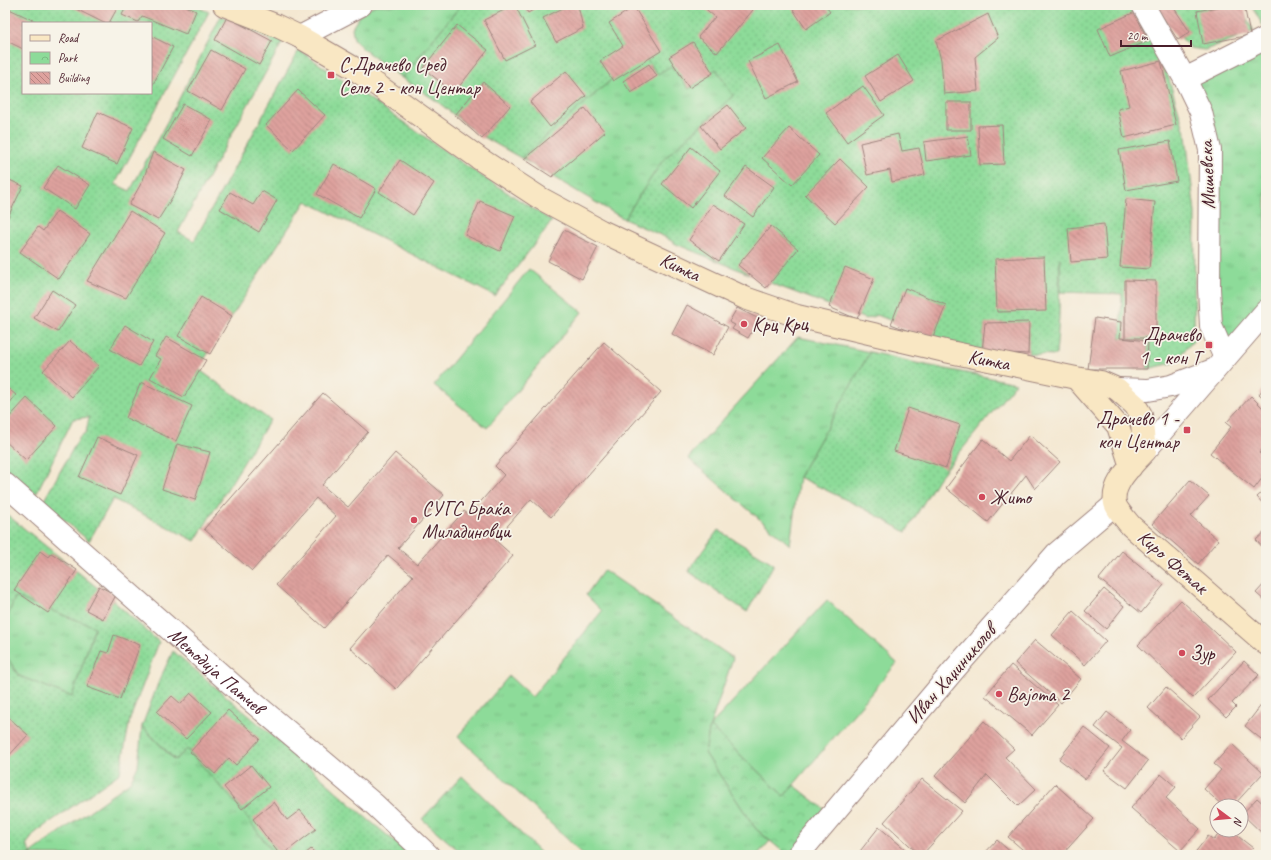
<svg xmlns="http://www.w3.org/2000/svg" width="1271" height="860" font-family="Caveat,sans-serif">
  <defs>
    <pattern id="grass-tufts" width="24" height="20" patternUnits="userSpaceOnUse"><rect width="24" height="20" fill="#8ddb99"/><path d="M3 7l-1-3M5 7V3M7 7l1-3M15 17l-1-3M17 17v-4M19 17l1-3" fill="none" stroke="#7bbc84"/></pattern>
    <pattern id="park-crowns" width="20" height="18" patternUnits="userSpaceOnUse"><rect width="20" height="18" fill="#8ddb99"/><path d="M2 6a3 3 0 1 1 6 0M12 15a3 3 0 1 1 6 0" fill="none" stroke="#7bbc84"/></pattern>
    <pattern id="garden-dots" width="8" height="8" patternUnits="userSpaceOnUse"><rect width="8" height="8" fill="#8ddb99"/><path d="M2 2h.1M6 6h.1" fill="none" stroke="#7bbc84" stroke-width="1.8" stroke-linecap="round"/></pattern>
    <pattern id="building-back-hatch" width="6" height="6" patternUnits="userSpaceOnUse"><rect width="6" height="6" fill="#dea29e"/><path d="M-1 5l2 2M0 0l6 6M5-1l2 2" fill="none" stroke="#b68381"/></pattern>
  </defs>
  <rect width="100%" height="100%" fill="#f7f3e8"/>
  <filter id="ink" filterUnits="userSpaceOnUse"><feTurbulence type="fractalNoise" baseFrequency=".025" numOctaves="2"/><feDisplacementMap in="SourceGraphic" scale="8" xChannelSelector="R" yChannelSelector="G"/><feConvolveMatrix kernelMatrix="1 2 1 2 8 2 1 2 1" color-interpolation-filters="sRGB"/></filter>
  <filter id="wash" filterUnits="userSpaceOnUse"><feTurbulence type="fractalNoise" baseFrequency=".012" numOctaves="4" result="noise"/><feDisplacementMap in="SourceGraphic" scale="16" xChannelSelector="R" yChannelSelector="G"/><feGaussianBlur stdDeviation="0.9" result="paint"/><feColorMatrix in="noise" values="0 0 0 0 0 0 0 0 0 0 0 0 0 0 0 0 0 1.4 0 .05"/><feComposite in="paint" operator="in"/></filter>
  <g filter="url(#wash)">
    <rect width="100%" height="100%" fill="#f4e8d2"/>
    <!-- grass -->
    <path fill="url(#grass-tufts)" stroke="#6c7d62" d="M375,5H461L402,78L363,49L354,39L352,28L360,15Z
      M1266,38V311L1225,358L1211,326L1210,150L1185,79Z
      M642,53L671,66L716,68L733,96L663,160L624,219L521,158Z
      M798,337L870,352L799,477L790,545L688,458Z
      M604,570L733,658L710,726L705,753L756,829L770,841L757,855H584L458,736L509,676L532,697L602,611L586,595Z
      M15,597L95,626L72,697L19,676L5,654V623Z
      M142,726L174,760L187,749L237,804L275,855H32L31,853L130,782L138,766Z
      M462,776L543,855H464L422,819Z"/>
    <!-- park -->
    <path fill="url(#park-crowns)" stroke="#6c7d62" d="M1251,5H1266V31Z
      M710,726L784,796L794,785L832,815L798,855H787L756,829L705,753Z"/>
    <!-- garden -->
    <path fill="url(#garden-dots)" stroke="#6c7d62" fill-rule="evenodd" d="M5,5H192L209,12L115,184L130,191L177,103L221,16L283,41L178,232L194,241L299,50L477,173L552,221L495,296L306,201L198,369L270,420L195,541L113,499L89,541L43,502L80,436L86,433L89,417L73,419L36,494L5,467ZM23,23H151V93H23Z
      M461,5H1132L1159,46L1186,136L1195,213L1194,340L1173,363L1147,369L1148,341L1120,338L1122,294L1060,292V258L1059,318L1056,355L1028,354V322L985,324L982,352L930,336L877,315L866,319L778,286L676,244L665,237L624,219L663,160L733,96L716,69L689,89L671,66L658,74L642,53L521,158L475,132L438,102L402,78Z
      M1154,5H1239L1254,31L1205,50L1190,48Z
      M870,352L916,363L1016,383L938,479L906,532L863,508L799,477Z
      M5,513L110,598L159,642L130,719L120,773L36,832L26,845L32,855H5V654L19,676L72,697L95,627L15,597L5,623Z
      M718,530L774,564L747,612L688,571Z
      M173,651L308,766L364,816L411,855H275L239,807L187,749L175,760L142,726L159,681Z"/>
    <!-- pitch -->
    <path fill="#8ddb99" stroke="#6c7d62" d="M529,269L582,312L487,428L434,385Z
      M827,600L897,663L784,796L710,726Z"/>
    <g id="blocks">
      <!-- building -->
      <path fill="url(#building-back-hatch)" d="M68,5H119L109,23H104Z
        M127,5H184L196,11L186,34L142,16L138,22L122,15Z
        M514,5H515L535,45L505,60L484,20Z
        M523,5H541L528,13Z
        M569,5H578L583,28L556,42L543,18Z
        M701,5H747L753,10L717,53L698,37L715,17Z
        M790,5H825L830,12L806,29Z
        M1155,5H1172L1190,32L1178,40Z
        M1228,5H1244L1250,35L1203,44L1197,11Z
        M5,7L39,23H23V49L5,40Z
        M634,7L661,51L613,81L600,61L623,46L609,23Z
        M1135,12L1148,41L1110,57L1098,29Z
        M988,14L998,38L975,57L978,91L944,94L941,60L936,41Z
        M227,17L272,41L259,65L215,40Z
        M457,25L488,50L454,93L423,68Z
        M151,36L173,47L152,86H151Z
        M693,42L713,73L689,88L669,57Z
        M780,45L798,82L766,98L748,61Z
        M211,50L245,69L222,110L188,91Z
        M898,55L914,81L881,102L865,76Z
        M1161,61L1176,125L1124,138L1118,109L1129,106L1121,71Z
        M649,64L657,76L631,93L623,81Z
        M566,71L586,96L550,127L530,102Z
        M483,82L510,106L482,139L455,115Z
        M863,86L884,115L847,142L826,113Z
        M298,90L325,115L293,150L266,125Z
        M946,102H971V130H946Z
        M183,104L212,120L192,156L163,139Z
        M728,105L746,128L720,149L701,126Z
        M585,108L605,132L552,177L524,159Z
        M98,112L133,128L117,164L82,148Z
        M1002,125L1004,164L980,165L978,126Z
        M789,128L819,155L792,185L762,158Z
        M898,134L902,151L919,148L925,175L892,182L890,170L867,175L860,143Z
        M968,136L971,155L926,161L924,142Z
        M1170,141L1177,181L1126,190L1119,150Z
        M691,147L720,171L691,208L662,184Z
        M153,152L186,170L173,196L158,220L129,205L143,180Z
        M840,159L869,187L835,223L805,195Z
        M400,160L434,183L413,215L379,192Z
        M334,164L376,189L359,218L317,194Z
        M58,165L90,185L75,209L43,188Z
        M746,167L774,187L753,217L725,196Z
        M5,178L23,186L5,223Z
        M262,191L277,200L259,232L220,209L230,192L253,205Z
        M1126,199L1155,202L1149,269L1120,267Z
        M480,201L515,216L500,251L465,235Z
        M713,204L744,224L719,261L689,240Z
        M57,211L90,234L59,279L20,252L38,227L43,231Z
        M130,211L165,233L126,298L87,281Z
        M1104,224L1107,259L1071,262L1068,228Z
        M771,226L798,249L766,288L738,265Z
        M564,230L598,247L582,279L548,261Z
        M1044,257L1046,311L997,312L995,259Z
        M845,267L874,279L857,319L829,307Z
        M1125,280L1156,281V338H1125Z
        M905,288L946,305L932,340L891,324Z
        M52,290L75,305L58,332L34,318Z
        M201,297L232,316L210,354L178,336Z
        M687,305L728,327L713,355L672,334Z
        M737,308L759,319L748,338L732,329L735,325L729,322Z
        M1095,318L1121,322L1120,338L1148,341L1147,369H1088Z
        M1029,322L1028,354L982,352L985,323Z
        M125,325L153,342L139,366L110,349Z
        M166,337L206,360L184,397L150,378L161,359L155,356Z
        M70,341L99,366L72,397L43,371Z
        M604,342L661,392L551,517L531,499L495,540L513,556L396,689L350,648L413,576L388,555L324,628L276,585L336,516L316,498L252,571L204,529L323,393L368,432L322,485L348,507L395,453L444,495L398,548L417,564L464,511L469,515L504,475L495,466Z
        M141,382L192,406L176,441L126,418Z
        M1266,385V400L1259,394Z
        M5,386L16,395L5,409Z
        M1251,396L1266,411V445L1259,453L1266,459V473L1254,489L1210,453L1231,427L1226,423Z
        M27,398L57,426L26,460L5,441V422Z
        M908,408L960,425L946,468L894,451Z
        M1030,435L1060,462L1035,489L1026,475L988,522L946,488L983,439L1009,461Z
        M97,437L138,455L120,495L79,477Z
        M177,444L210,452L195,500L162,489Z
        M1190,480L1209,496L1191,516L1218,540L1198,564L1152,524Z
        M1266,489V507L1257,497Z
        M1266,531V551L1256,540Z
        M40,551L48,557L51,553L77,570L48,613L14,590Z
        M1122,551L1164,585L1141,613L1099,579Z
        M1266,582V602L1256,593Z
        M99,586L116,595L103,619L86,610Z
        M1104,589L1124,606L1106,629L1085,611Z
        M1181,600L1236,652L1193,698L1138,645Z
        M1073,611L1106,641L1085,665L1052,635Z
        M114,635L140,645L120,699L87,687L101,651L108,653Z
        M1035,640L1081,679L1061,703L1015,663Z
        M1244,661L1259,675L1232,703L1236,707L1226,717L1208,700Z
        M1011,665L1058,705L1032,735L985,696Z
        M1166,687L1200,717L1181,738L1148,708Z
        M191,693L212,712L186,739L157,712L172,696L181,704Z
        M1266,699V743L1245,726Z
        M228,710L260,739L236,765L229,758L215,774L190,752Z
        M1107,712L1130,730L1122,741L1148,761L1127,788L1104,771L1122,748L1095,727Z
        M5,714L28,735L5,760Z
        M984,721L1014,749L1005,757L1036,789L1018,806L987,775L965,803L935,776Z
        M1084,727L1110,748L1085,779L1059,759Z
        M1232,744L1263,773L1233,806H1223L1204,789L1221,770L1214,764Z
        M251,765L269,787L242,809L224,787Z
        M1161,774L1176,787L1166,798L1200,829L1180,851L1131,808Z
        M922,779L962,811L922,855H920L884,822Z
        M1055,784L1094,819L1062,855H1029L1008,837Z
        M1257,798L1266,806V835L1265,836L1242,814Z
        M274,802L287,820L300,810L316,829L282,855H280L253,819Z
        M879,827L912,855H857Z
        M1222,830H1230L1253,848L1246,855H1193L1208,836L1214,840Z
        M997,840L1014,855H983Z
        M311,849L317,855H304Z"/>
    </g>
  </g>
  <g filter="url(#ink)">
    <use href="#blocks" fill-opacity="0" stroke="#9f847e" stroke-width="1"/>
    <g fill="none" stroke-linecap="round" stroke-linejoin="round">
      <defs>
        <g id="minor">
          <path d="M1143,5L1185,79L1201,112L1210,150L1209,288L1211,326L1225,358"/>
          <path d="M300,37L361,5"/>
          <path d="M1185,79L1266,38"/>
          <path id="s1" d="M5,484L236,688L375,805L428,855"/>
          <path d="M798,855L953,671L1056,554L1115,504"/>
        </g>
        <path id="tertiary" d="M1117,389L1148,390L1171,386L1213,370
          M1145,451L1266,311"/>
        <path id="secondary" d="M224,5L275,25L300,37L352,67L480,159L540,198L601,231L745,298L797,316L945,351L1076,378L1101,382L1117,389L1135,405L1141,415L1145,451C1133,465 1111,483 1115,503C1116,509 1127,521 1131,526L1266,644
          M1076,378L1118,426L1131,467"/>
      </defs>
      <!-- minor casing -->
      <use href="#minor" stroke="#9f847e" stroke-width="24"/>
      <!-- tertiary casing -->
      <use href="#tertiary" stroke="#9f847e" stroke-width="24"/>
      <!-- secondary casing -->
      <use href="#secondary" stroke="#9f847e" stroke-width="24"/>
      <!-- minor -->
      <use href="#minor" stroke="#fff" stroke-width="22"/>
      <!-- tertiary -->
      <use href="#tertiary" stroke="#fff" stroke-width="22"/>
      <!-- secondary -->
      <use href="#secondary" stroke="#f9e7c3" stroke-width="22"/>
    </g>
  </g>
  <!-- markers -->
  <g fill="#d1495b" stroke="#f7f3e8" stroke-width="1.5">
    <rect x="327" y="71" width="8" height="8" rx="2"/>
    <circle cx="744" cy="324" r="4"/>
    <rect x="1205" y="341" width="8" height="8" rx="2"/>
    <rect x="1183" y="426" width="8" height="8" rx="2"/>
    <circle cx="982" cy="497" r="4"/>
    <circle cx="414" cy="520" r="4"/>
    <circle cx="1182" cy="653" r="4"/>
    <circle cx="999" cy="694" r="4"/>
  </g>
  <g text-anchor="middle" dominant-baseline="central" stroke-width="3.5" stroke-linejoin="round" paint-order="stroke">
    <!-- poi labels -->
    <g font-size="20" fill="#4a1f2b" stroke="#f7f3e8" text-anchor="start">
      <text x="339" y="64">С.Драчево Сред<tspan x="339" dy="23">Село 2 - кон Центар</tspan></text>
      <text x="752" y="324">Крц Крц</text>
      <text x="1201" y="334" text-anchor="end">Драчево<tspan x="1201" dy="23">1 - кон T</tspan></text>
      <text x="1179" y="418" text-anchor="end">Драчево 1 -<tspan x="1179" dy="23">кон Центар</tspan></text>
      <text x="990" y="497">Жито</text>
      <text x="422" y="508">СУГС Браќа<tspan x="422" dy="23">Миладиновци</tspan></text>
      <text x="1190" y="653">Зур</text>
      <text x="1007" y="694">Вајота 2</text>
    </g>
    <!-- street labels -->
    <g font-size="20" fill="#4a1f2b" stroke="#f7f3e8">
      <text transform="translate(1207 175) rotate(-92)">Мишевска</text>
      <text transform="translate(680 267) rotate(25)">Китка</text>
      <text transform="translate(989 360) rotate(11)">Китка</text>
      <text transform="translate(1173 562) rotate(41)">Киро Фетак</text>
      <text stroke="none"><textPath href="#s1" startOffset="282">Методија Патчев</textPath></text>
      <text transform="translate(951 674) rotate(-49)">Иван Хаџиниколов</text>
    </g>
  </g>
  <!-- margin -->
  <rect width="1271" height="860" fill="none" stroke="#f7f3e8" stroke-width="20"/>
  <!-- legend -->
  <rect x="22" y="22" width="130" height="72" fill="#f7f3e8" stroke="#b29e9c"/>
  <rect x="30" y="35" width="20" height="6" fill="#f9e7c3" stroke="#b29e9c"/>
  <text x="58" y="42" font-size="12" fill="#4a1f2b">Road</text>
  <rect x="30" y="52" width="20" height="12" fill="url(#park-crowns)" stroke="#b29e9c"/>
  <text x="58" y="62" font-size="12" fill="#4a1f2b">Park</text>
  <rect x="30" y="72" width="20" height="12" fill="url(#building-back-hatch)" stroke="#b29e9c"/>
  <text x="58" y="82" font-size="12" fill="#4a1f2b">Building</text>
  <!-- north arrow -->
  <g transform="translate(1229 818) rotate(106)"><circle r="19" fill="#f7f3e8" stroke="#b29e9c"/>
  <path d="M0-3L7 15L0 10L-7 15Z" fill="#d1495b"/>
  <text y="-6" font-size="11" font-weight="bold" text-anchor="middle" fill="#4a1f2b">N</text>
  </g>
  <!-- scale -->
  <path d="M1121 40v6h70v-6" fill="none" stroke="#4a1f2b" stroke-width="2"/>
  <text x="1127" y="40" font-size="12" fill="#4a1f2b" stroke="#f7f3e8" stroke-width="3" paint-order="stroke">20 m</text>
</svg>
